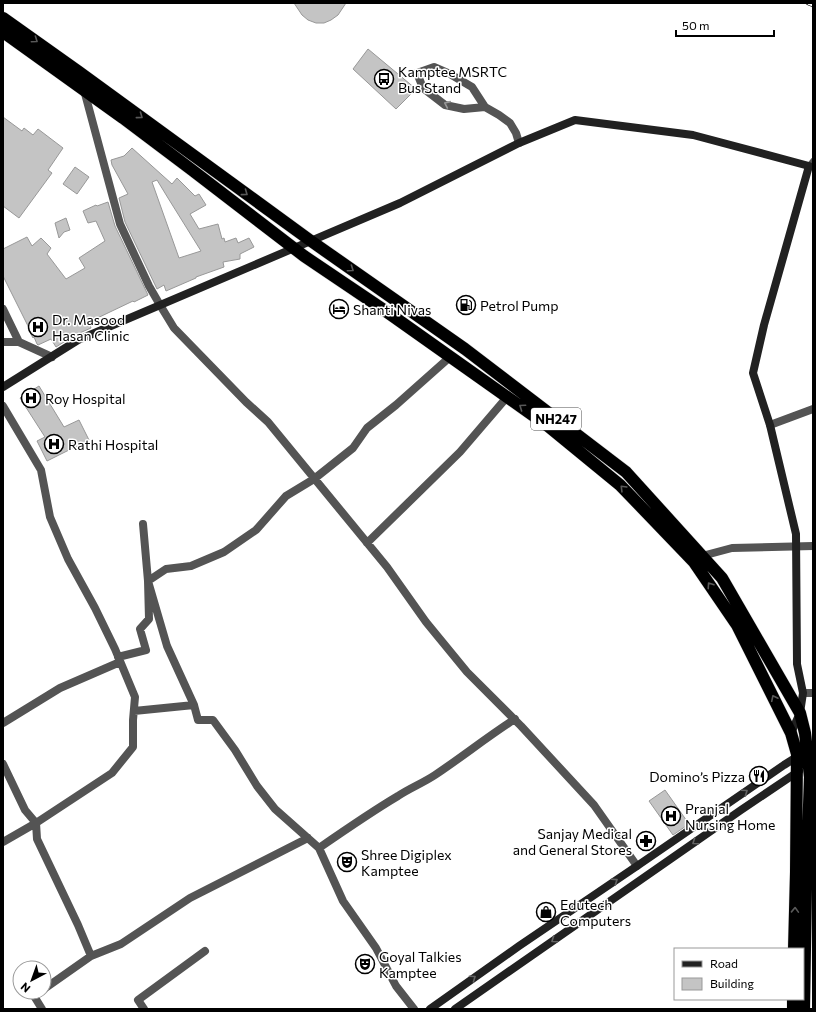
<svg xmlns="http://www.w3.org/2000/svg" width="816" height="1012" font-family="Commissioner,sans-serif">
  <rect width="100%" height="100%" fill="#fff"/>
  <!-- building -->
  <path fill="#c4c4c4" stroke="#989898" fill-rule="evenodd" d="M294,3H346L338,15L331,20L324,23H316L308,20L302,15Z
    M368,49L416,89L396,109L353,69Z
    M3,117L22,131L24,128L33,135L38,129L63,148L48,170L52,173L19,218L3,206Z
    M132,148L172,184L177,178L195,196L199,194L206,205L190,214L199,229L218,224L222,239L224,238L225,242L236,238L238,243L249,238L254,247L240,254V259L223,262L224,267L196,277V278L166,291L164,285L157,289L125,222L119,198L128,194L112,165L111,160L124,156ZM157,180L168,198L201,251L179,258L152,182Z
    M75,167L89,177L77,194L63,184Z
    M108,202L115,226L148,295L134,302L133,301L89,322L91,328L75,335L56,347L51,339L38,345L37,344L34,337L33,338L28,328H29L3,276V249L27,237L32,246L41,238L51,248L47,254L66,279L85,268L79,258L105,241L96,221L88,223L83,211L96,205L97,206Z
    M66,218L70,230L64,232L59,238L55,223Z
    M39,386L64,427L79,420L89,440L47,461L37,441L45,437L20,398Z
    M665,790L689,824L673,835L649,801Z"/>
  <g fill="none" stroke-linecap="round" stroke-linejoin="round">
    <defs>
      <path id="highway" d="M3,18L79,72L311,241L465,349L626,472L722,578L800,713L805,733L810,777L806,889L804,1009
        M3,32L123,118L192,170L304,256L387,312L548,426L620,485L694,562L737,625L791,733L797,754L796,872L794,949
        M793,1009V999"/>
    </defs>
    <!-- highway casing -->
    <use href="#highway" stroke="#dbdbdb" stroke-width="13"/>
    <!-- lane -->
    <path stroke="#545454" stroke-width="6" d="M809,166L813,161"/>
    <!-- street -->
    <path stroke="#545454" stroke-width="8" d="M84,90L120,224L149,286L160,305L174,328L246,402L268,422L387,567L426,622L467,672L521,726L594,805L637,866
      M485,107L464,109L445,105L423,88L417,73L434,67L450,74L472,87L485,107L499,115L510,123L516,133L519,143
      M3,309L19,342
      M3,342H19L52,357
      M3,406L41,470L50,517L68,559L95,608L115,649L135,697L133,720V747L112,773L36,823L25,810L3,764
      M770,425L813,409
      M143,524L148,581L167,646L194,705
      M367,543L460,452L507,397
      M699,558L702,556L732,548L813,546
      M118,657L146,650L140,629L149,619L148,581L166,569L191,566L224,552L256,530L286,496L314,479L353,448L367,428L396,405L450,357
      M803,693H813
      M134,711L194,705L198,720H213L235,750L257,786L275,809L319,848L343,901L376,948L396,986L414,1009
      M3,723L60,688L120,662
      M3,842L36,823L37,839L78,925L91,956L44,989
      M319,848C345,830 371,812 398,796C410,788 423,783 435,775C462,757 487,737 515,719
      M91,956L121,944L190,898L308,838
      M39,992L34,996L42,1009
      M144,1009L138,1000L205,951"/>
    <!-- secondary -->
    <path stroke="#212121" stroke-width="8" d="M3,387L78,340L400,203L519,143L575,120L693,135L809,166L764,325L753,373L770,425L796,534L797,664L803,693L800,713L791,733
      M430,1009L519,946L637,866L784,765L800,755
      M455,1009L741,810L799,771"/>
    <!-- highway -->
    <use href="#highway" stroke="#000" stroke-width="12"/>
    <defs>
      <path id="rail" d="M808,3L813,5"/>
    </defs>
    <!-- rail casing -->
    <use href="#rail" stroke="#000" stroke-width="4.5"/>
    <!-- rail -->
    <use href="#rail" stroke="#fff" stroke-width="3" stroke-dasharray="9" stroke-linecap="butt"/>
  </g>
  <!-- one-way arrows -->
  <defs><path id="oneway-chevron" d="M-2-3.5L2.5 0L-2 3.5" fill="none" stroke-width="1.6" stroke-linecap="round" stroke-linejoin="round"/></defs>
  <g stroke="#595959">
    <use href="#oneway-chevron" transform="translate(35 40) rotate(35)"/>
    <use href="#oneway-chevron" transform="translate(140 116) rotate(36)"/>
    <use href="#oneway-chevron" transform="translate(245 193) rotate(36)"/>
    <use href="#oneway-chevron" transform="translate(351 269) rotate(35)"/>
    <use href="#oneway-chevron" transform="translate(522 407) rotate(-145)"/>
    <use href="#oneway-chevron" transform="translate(623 488) rotate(-135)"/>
    <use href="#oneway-chevron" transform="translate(710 585) rotate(-124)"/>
    <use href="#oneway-chevron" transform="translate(774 698) rotate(-116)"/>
    <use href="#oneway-chevron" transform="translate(795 910) rotate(-88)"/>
  </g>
  <use stroke="#989898" href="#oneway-chevron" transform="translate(447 104) rotate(-156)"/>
  <g stroke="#646464">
    <use href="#oneway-chevron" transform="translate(745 792) rotate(-35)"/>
    <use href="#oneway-chevron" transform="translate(695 842) rotate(145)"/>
    <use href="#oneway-chevron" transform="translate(615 881) rotate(-34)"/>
    <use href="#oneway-chevron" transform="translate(554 940) rotate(145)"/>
    <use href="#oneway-chevron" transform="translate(473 978) rotate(-35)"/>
  </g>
  <!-- icons -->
  <defs>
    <symbol id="bus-ring" viewBox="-11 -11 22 22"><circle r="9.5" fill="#fff" stroke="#000" stroke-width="1.5"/><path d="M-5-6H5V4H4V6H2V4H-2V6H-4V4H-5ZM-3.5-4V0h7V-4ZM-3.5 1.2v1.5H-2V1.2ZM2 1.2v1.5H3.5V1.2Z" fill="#000"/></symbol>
    <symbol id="fuel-ring" viewBox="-11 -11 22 22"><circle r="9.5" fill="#fff" stroke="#000" stroke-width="1.5"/><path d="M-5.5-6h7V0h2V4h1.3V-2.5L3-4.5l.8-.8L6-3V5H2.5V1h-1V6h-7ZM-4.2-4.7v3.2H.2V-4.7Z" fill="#000"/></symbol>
    <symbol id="hotel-ring" viewBox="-11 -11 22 22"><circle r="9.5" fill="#fff" stroke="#000" stroke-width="1.5"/><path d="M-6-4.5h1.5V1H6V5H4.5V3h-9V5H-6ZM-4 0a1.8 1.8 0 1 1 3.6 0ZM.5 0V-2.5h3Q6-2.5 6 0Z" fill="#000"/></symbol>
    <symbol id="hospital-ring" viewBox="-11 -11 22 22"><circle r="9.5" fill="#fff" stroke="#000" stroke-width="1.5"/><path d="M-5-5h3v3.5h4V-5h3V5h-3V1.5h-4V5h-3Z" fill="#000"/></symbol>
    <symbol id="restaurant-ring" viewBox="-11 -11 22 22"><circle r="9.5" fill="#fff" stroke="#000" stroke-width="1.5"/><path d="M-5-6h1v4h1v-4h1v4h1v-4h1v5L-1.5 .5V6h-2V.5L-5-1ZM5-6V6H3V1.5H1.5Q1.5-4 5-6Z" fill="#000"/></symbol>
    <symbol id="pharmacy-ring" viewBox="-11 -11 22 22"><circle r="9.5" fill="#fff" stroke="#000" stroke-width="1.5"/><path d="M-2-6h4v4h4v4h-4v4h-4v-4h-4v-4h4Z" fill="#000"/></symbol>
    <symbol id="theatre-ring" viewBox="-11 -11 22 22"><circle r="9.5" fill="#fff" stroke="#000" stroke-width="1.5"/><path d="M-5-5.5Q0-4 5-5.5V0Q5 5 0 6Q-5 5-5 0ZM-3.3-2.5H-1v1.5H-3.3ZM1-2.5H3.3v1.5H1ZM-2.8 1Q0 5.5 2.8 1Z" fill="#000"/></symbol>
    <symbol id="shop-ring" viewBox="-11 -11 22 22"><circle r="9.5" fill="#fff" stroke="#000" stroke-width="1.5"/><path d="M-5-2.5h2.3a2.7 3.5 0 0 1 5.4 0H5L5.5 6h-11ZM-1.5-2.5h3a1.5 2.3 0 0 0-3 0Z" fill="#000"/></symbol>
  </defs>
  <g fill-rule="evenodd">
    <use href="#bus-ring" x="373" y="68" width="22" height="22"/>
    <use href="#fuel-ring" x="455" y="294" width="22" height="22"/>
    <use href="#hotel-ring" x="328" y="298" width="22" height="22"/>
    <use href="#hospital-ring" x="27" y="316" width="22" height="22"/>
    <use href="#hospital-ring" x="20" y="387" width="22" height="22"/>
    <use href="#hospital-ring" x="43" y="433" width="22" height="22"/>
    <use href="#restaurant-ring" x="748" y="765" width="22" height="22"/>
    <use href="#hospital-ring" x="660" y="805" width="22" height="22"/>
    <use href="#pharmacy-ring" x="635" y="830" width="22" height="22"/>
    <use href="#theatre-ring" x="336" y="851" width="22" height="22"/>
    <use href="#shop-ring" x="535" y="901" width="22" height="22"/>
    <use href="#theatre-ring" x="354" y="953" width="22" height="22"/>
  </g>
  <g text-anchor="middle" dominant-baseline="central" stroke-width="3" stroke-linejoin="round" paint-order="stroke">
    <!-- shield labels -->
    <rect fill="#fff" stroke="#4c4c4c" stroke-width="1" x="531" y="408" width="50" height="22" rx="3"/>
    <g font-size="13" font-weight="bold" fill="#000">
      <text x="556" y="419">NH247</text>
    </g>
    <!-- poi labels -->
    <g font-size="14" fill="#000" stroke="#fff" text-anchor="start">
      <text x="398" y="71">Kamptee MSRTC<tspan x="398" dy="16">Bus Stand</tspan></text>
      <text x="480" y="305">Petrol Pump</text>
      <text x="353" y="309">Shanti Nivas</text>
      <text x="52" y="319">Dr. Masood<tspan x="52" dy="16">Hasan Clinic</tspan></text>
      <text x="45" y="398">Roy Hospital</text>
      <text x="68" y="444">Rathi Hospital</text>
      <text x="745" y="776" text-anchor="end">Domino’s Pizza</text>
      <text x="685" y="808">Pranjal<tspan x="685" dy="16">Nursing Home</tspan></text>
      <text x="632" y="833" text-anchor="end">Sanjay Medical<tspan x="632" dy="16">and General Stores</tspan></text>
      <text x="361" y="854">Shree Digiplex<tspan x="361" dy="16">Kamptee</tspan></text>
      <text x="560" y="904">Edutech<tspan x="560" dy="16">Computers</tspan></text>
      <text x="379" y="956">Goyal Talkies<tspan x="379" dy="16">Kamptee</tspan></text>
    </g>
  </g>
  <!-- border -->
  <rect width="816" height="1012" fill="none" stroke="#000000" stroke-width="8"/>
  <!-- legend -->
  <rect x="674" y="948" width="130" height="52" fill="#ffffff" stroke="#999999"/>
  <rect x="682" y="961" width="20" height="6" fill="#212121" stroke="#999999"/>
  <text x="710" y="968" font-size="12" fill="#000000">Road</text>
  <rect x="682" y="978" width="20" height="12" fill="#c4c4c4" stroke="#999999"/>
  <text x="710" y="988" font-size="12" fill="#000000">Building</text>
  <!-- north arrow -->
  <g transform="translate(32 980) rotate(221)"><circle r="19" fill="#ffffff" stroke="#999999"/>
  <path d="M0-3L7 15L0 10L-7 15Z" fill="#000000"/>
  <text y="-6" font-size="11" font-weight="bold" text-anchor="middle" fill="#000000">N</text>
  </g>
  <!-- scale -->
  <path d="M676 30v6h98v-6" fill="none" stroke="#000000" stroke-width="2"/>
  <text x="682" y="30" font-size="12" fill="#000000" stroke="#ffffff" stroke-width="3" paint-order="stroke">50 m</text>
</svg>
